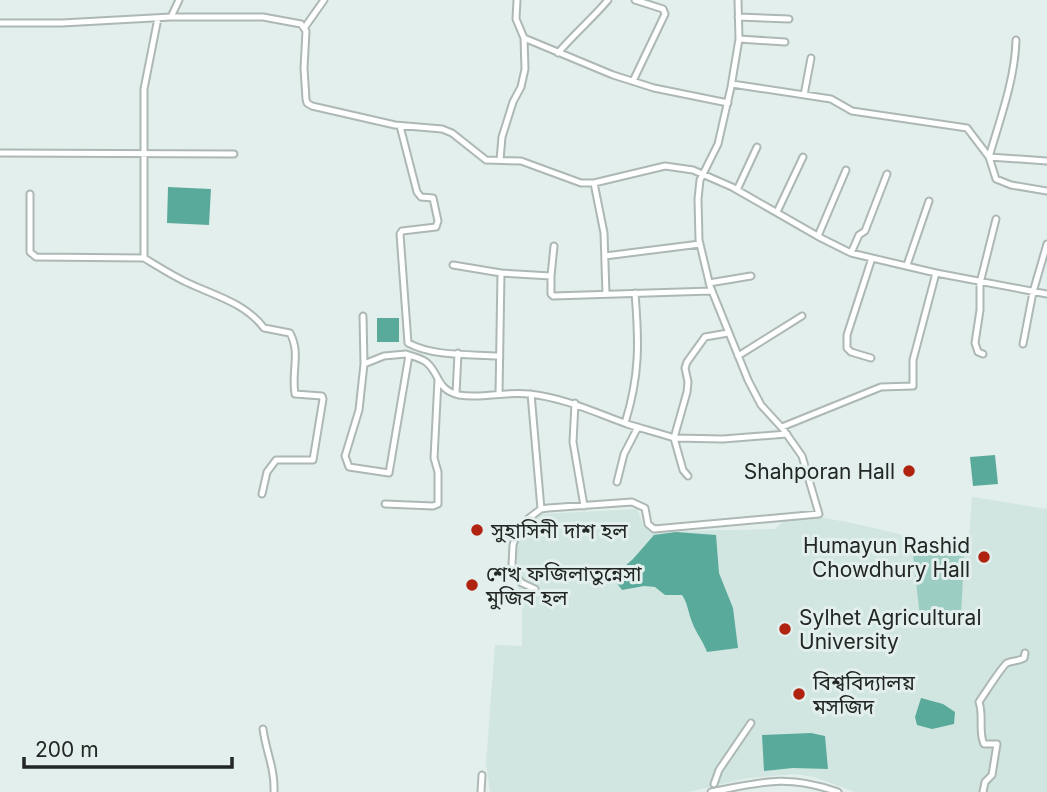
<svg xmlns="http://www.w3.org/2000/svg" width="1047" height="792" font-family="Inter,'Noto Sans Bengali',sans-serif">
  <rect width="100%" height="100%" fill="#e3efec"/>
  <!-- built -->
  <path fill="#d1e6e1" d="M972,497L1047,509V792H855L814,777L795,774L748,778L689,792H490L486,763L495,645L522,646V612L517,584L519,575L515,555L520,531L527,522L541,514L637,509L644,527L650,532L775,529L785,520L814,516L852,523L968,550Z"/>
  <!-- park -->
  <path fill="#9ccdc3" d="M912,545L964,557L961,617L920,618Z"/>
  <!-- water -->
  <path fill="#5aaa9c" d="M168,187L211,189L209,225L167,223Z
    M377,318H399V342H377Z
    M995,455L998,484L973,486L970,457Z
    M676,532L716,535L719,573L733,608L738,648L707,652C703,641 696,633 692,622C688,612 688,604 682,595H665L655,587L644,586L622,590L616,582L617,573L633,559L654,535Z
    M921,698L943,704L955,712L954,724L932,729L917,725L915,717Z
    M811,733L825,736L828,769L793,768L764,771L762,735Z"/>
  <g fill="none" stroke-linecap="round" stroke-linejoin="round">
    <defs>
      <path id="minor" d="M517,0L516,19L524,38L613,75L654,88L728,103
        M171,17H263L301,24L306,31L304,68L306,99L307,103L312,106L395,125L442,129L452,133L486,160L521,161L581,183H594L665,166L693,170L732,187L821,238L851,253L936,273L1047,294
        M738,17L789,19
        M0,23H62L171,17L179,0
        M305,27L324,0
        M739,39L785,42
        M558,53C574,34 592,19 608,0
        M633,81L665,14L663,9L635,0
        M732,84L831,99L852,111L967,128L989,157L996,179L1011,185L1047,191
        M804,95L811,58
        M400,126L417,192L421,197L433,198L438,221L436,227L402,231L400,234L408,343C434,357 471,354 499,356
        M0,153L234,154
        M989,157C1000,119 1015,79 1016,40
        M989,157L1047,161
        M500,160L502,137L513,102L521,87L525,69L524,38
        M594,183L604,233L606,294
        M737,190L757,147
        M30,194V252L36,257L144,258V89L158,18
        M777,212L803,157
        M818,236L846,170
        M851,253L859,235L865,231L887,174
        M605,256L700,244
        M144,258C159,267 173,276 188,283C216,296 245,303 264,328L290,333C301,354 291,371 295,394L322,396L323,399L313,460H276L267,472L262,494
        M453,265L501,273
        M907,265L929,201
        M551,276V294L553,296L712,291
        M709,283L751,276
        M363,316L364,364
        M728,333L705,337L687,362L685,368L688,382L687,392L674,438L723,439L787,434
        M1023,344L1033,292L1047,244
        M983,354L978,352L975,343L980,310V283L996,219
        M409,355L389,473L349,467L345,456L359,410L364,364L384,356L406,354C411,356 421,358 426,362C440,373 436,390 459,395C482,399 506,391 529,394C565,398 594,412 627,424C643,429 659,433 674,438L683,470L688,476
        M738,356L802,316
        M871,358L851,352L847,348V335L872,258
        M456,394L458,353
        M499,394L501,273L551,276L554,246
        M531,394L541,509
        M575,403L573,442L584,506
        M625,423C640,375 639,342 635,293
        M782,427L881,387L913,386V360L936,273
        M617,482L624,454L638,427
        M385,504L433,506L438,504V472L434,458L438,380
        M535,589L522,583L514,574L512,565L513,545L518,530L529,518L541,509L548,508L632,502L645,508L648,524L654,529L819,514L802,456L783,429L761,405L748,380L710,286L699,240L698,199L700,180L718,144L731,87L739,39L738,0
        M263,729C266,752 275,768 274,792
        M714,784L719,770L751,723
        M481,792L482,775
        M711,792C762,782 787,774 838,792
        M983,792L985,782L992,775L997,744H984C978,732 984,716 979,702C983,696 1003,665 1007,663C1013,660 1017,662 1024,658L1025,653"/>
    </defs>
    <!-- minor casing -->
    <use href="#minor" stroke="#adb8b5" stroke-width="9"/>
    <!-- minor -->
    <use href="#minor" stroke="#fff" stroke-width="5"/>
  </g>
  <!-- markers -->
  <g fill="#b12311" stroke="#e3efec" stroke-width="2.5">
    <circle cx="909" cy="471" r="7"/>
    <circle cx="477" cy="530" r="7"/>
    <circle cx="984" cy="557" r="7"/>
    <circle cx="472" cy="585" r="7"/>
    <circle cx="785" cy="629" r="7"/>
    <circle cx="799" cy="694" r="7"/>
  </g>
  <g text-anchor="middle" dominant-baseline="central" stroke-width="6" stroke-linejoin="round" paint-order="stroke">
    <!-- poi labels -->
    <g font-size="21" fill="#222625" stroke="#e3efec" text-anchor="start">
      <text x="895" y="471" text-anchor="end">Shahporan Hall</text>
      <text x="491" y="530">সুহাসিনী দাশ হল</text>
      <text x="970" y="545" text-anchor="end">Humayun Rashid<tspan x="970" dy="24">Chowdhury Hall</tspan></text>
      <text x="486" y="573">শেখ ফজিলাতুন্নেসা<tspan x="486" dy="24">মুজিব হল</tspan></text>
      <text x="799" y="617">Sylhet Agricultural<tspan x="799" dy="24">University</tspan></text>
      <text x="813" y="682">বিশ্ববিদ্যালয়<tspan x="813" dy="24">মসজিদ</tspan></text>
    </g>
  </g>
  <!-- scale -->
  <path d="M24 757v10h208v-10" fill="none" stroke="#222625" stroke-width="3.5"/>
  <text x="35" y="757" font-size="21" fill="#222625" stroke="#e3efec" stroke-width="5" paint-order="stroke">200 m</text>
</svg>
